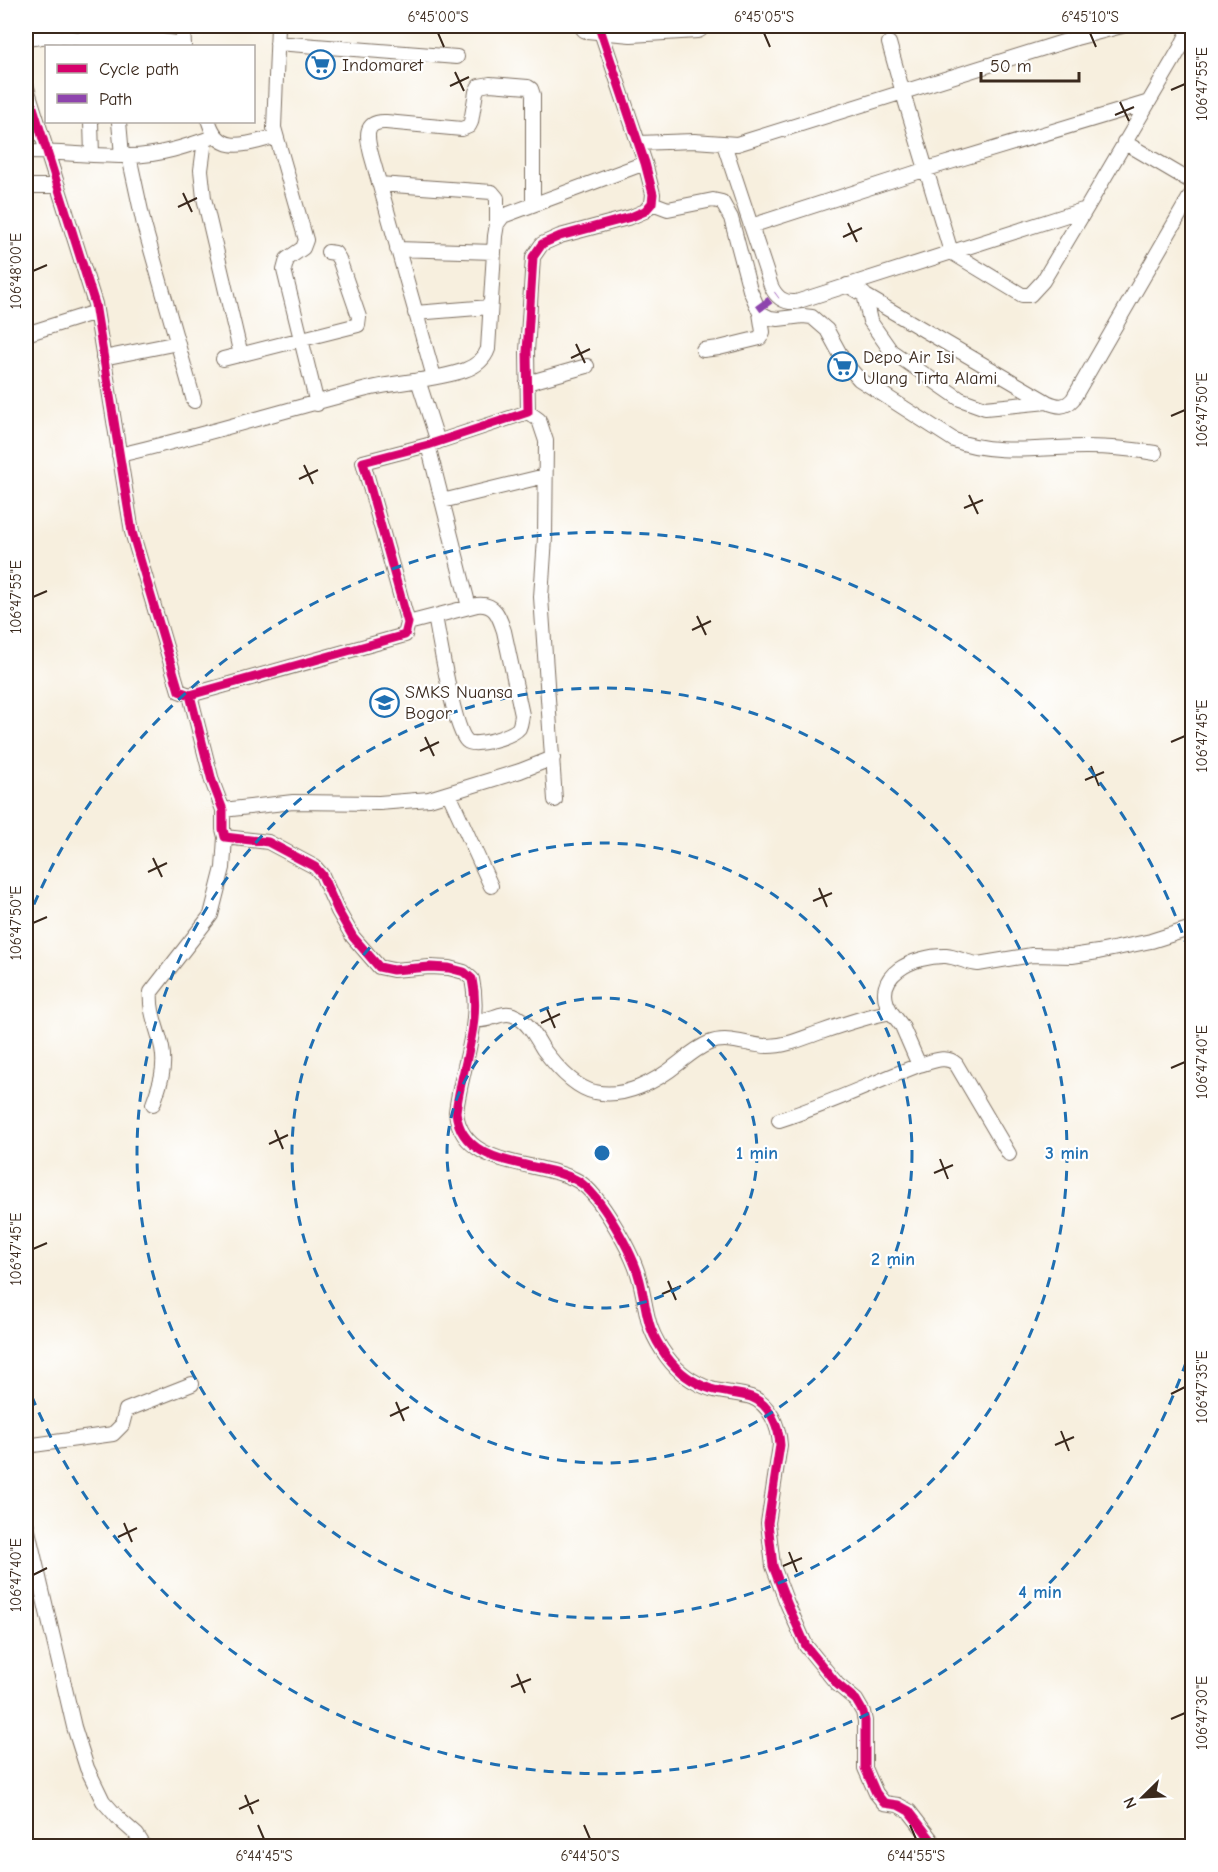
<svg xmlns="http://www.w3.org/2000/svg" width="1218" height="1872" font-family="'Comic Neue',sans-serif">
  <rect width="100%" height="100%" fill="#fff"/>
  <filter id="ink" filterUnits="userSpaceOnUse"><feTurbulence type="fractalNoise" baseFrequency=".0167" numOctaves="2"/><feDisplacementMap in="SourceGraphic" scale="12" xChannelSelector="R" yChannelSelector="G"/><feConvolveMatrix kernelMatrix="1 2 1 2 8 2 1 2 1" color-interpolation-filters="sRGB"/></filter>
  <filter id="wash" filterUnits="userSpaceOnUse"><feTurbulence type="fractalNoise" baseFrequency=".008" numOctaves="4" result="noise"/><feDisplacementMap in="SourceGraphic" scale="24" xChannelSelector="R" yChannelSelector="G"/><feGaussianBlur stdDeviation="1.35" result="paint"/><feColorMatrix in="noise" values="0 0 0 0 0 0 0 0 0 0 0 0 0 0 0 0 0 1.4 0 .05"/><feComposite in="paint" operator="in"/></filter>
  <g filter="url(#wash)">
    <rect width="100%" height="100%" fill="#f7efde"/>
  </g>
  <g filter="url(#ink)">
    <g fill="none" stroke-linecap="round" stroke-linejoin="round">
      <defs>
        <path id="street" d="M183,26L184,46
          M278,26L274,128L306,240L303,248L287,259L284,270L317,404
          M26,39L49,36L104,41L154,40L184,44
          M277,43L457,57
          M889,43L903,93L951,252L1022,295H1030L1043,281L1086,209
          M26,85L95,304L132,532L179,691L190,695L405,635L408,623L363,462L428,445L528,412L527,352L533,257L542,244L560,236L631,217L645,211L652,203L653,194L645,163L599,26
          M91,122L92,155
          M119,122L122,155
          M209,122C220,157 248,143 275,137
          M205,140L201,170L204,198L241,355
          M1124,142L1192,182
          M638,143L694,141L737,144L1076,38L1122,26
          M724,144L771,286C776,297 783,303 796,302L1086,209L1181,47L1191,26
          M26,152C60,152 94,156 129,156C158,156 188,146 216,136
          M129,156L144,225L194,401
          M379,184L492,192L497,198V224
          M26,186H58
          M652,203L668,209L713,200L722,202L731,218L750,290L760,313L770,318L778,319L803,316L812,317L827,330L845,363L859,379L954,440C994,456 1043,447 1086,447C1110,447 1132,449 1155,453
          M751,226L927,169L1146,103
          M397,249L494,252
          M847,285L1047,402C1058,407 1065,408 1073,399L1192,193
          M864,294L870,321L891,351L960,399L985,408L1047,402
          M415,313L490,307
          M26,334L96,312
          M703,350L719,348L760,338L763,332L760,313
          M103,358L178,343
          M223,359L358,325L359,317L339,259L335,253L328,252
          M434,377L371,154C367,138 363,121 386,122L462,129L469,126L471,122L476,92L479,86L490,84L528,87L531,89L533,95V203
          M418,380L438,442
          M527,383L587,366
          M528,412L539,420L546,441L545,538L541,597L555,800
          M428,445L469,607
          M119,455C202,436 284,410 367,389C399,381 434,381 465,370C476,366 484,360 488,349L495,236L497,224L503,216L645,163
          M442,501L545,476
          M408,623L477,605C495,603 499,616 504,631L522,715C521,720 521,724 519,728C513,736 475,748 467,741C454,730 439,637 435,616
          M190,695L212,781L223,810V829L225,837L268,842L315,867L322,875L338,911L353,937L379,967L393,970L430,967L449,968L464,972L472,979C482,1024 461,1068 456,1112C462,1170 539,1159 578,1181C600,1194 634,1255 640,1281C648,1313 645,1327 667,1357C678,1372 693,1383 711,1389C724,1393 738,1393 751,1397C770,1404 779,1427 780,1445L768,1523L773,1566L787,1603L806,1646L837,1684L856,1700L863,1712L865,1721V1768L876,1793L884,1803L898,1805L909,1811L936,1846
          M449,794L491,886
          M223,810L293,802L379,803L429,799L520,771L553,758
          M891,1012L902,1026L919,1065C931,1062 946,1054 956,1064L1009,1154
          M474,1020C489,1023 501,1010 513,1015C527,1020 536,1037 543,1049C555,1065 574,1088 595,1092C624,1099 657,1081 679,1063C689,1055 697,1048 709,1043C729,1035 748,1046 768,1046C787,1046 803,1038 821,1032C844,1024 867,1016 891,1012C868,975 916,955 946,956C957,957 967,963 978,964L1032,955L1072,956L1098,952L1151,941L1192,928
          M153,1104C160,1085 166,1068 162,1048C158,1029 149,1012 151,992L211,915L223,868L225,837
          M779,1120C827,1105 872,1083 919,1065
          M26,1446L113,1434L122,1425L126,1410L192,1384
          M26,1522L74,1727L87,1768L103,1801L120,1820L137,1835L144,1846"/>
        <path id="highway" d="M587,26L631,30L697,26"/>
      </defs>
      <!-- street casing -->
      <use href="#street" stroke="#7d6f61" stroke-width="16"/>
      <!-- highway casing -->
      <use href="#highway" stroke="#7d6f61" stroke-width="26"/>
      <!-- street -->
      <use href="#street" stroke="#fff" stroke-width="14"/>
      <!-- highway -->
      <use href="#highway" stroke="#fff" stroke-width="24"/>
      <!-- quiet -->
      <path stroke="#8e44ad" stroke-width="8" stroke-dasharray="15 8" stroke-linecap="butt" d="M758,309L777,295"/>
      <defs>
        <path id="cycleway" d="M26,85L95,304L132,532L179,691L190,695L405,635L408,623L363,462L428,445L528,412L527,352L533,257L542,244L560,236L631,217L645,211L652,203L653,194L645,163L599,26
          M190,695L212,781L223,810V829L225,837L268,842L315,867L322,875L338,911L353,937L379,967L393,970L430,967L449,968L464,972L472,979C482,1024 461,1068 456,1112C462,1170 539,1159 578,1181C600,1194 634,1255 640,1281C648,1313 645,1327 667,1357C678,1372 693,1383 711,1389C724,1393 738,1393 751,1397C770,1404 779,1427 780,1445L768,1523L773,1566L787,1603L806,1646L837,1684L856,1700L863,1712L865,1721V1768L876,1793L884,1803L898,1805L909,1811L936,1846"/>
      </defs>
      <!-- cycleway casing -->
      <use href="#cycleway" stroke="#fff" stroke-width="13"/>
      <!-- cycleway -->
      <use href="#cycleway" stroke="#d6006c" stroke-width="9"/>
    </g>
  </g>
  <!-- ticks -->
  <path fill="none" stroke="#3b2a1e" stroke-width="2" d="M438,33L444,47M764,33L770,47M1090,33L1096,47M455,72L464,91M450,86L469,77M1171,90L1185,84M1120,102L1129,121M1115,115L1134,107M183,193L192,212M178,207L197,198M848,223L857,242M843,237L862,228M33,271L47,265M576,344L585,363M571,358L590,349M1171,416L1185,410M304,465L313,484M299,479L318,470M969,495L978,514M964,508L983,500M33,597L47,591M697,616L706,635M692,630L711,621M425,737L434,756M1171,742L1185,736M420,751L439,742M1091,766L1099,786M1085,780L1104,772M153,858L162,877M148,872L167,863M819,888L827,907M813,901L832,893M33,923L47,917M547,1009L555,1028M541,1023L560,1014M1171,1068L1185,1062M275,1130L283,1149M269,1144L288,1135M940,1159L948,1179M934,1173L953,1165M33,1249L47,1243M668,1281L676,1300M662,1294L681,1286M1171,1394L1185,1387M396,1402L404,1421M390,1416L409,1407M1061,1431L1069,1451M1055,1445L1074,1437M124,1523L132,1542M118,1537L137,1528M789,1552L797,1572M783,1566L802,1558M33,1575L47,1568M517,1674L525,1693M511,1687L531,1679M1171,1719L1185,1713M245,1795L253,1814M239,1809L259,1800M258,1825L264,1839M584,1825L590,1839M910,1825L916,1839"/>
  <!-- distance rings -->
  <g fill="none" stroke="#1f6fb2" stroke-width="3" stroke-dasharray="10 8">
    <circle cx="602" cy="1153" r="155"/>
    <circle cx="602" cy="1153" r="310"/>
    <circle cx="602" cy="1153" r="465"/>
    <path d="M1192 1345A620 620 0 0 1 27 1385M27 921A620 620 0 0 1 1192 961"/>
  </g>
  <!-- icons -->
  <defs>
    <symbol id="supermarket-ring" viewBox="-11 -11 22 22"><circle r="9.5" fill="#fff" stroke="#1f6fb2" stroke-width="1.5"/><path d="M-6-5.5h2.5l.6 2H6L4.5 2H-2.5L-4.4-4H-6ZM-1.5 3.2a1.3 1.3 0 1 0 .1 0ZM3 3.2a1.3 1.3 0 1 0 .1 0Z" fill="#1f6fb2"/></symbol>
    <symbol id="school-ring" viewBox="-11 -11 22 22"><circle r="9.5" fill="#fff" stroke="#1f6fb2" stroke-width="1.5"/><path d="M0-5L7-2L0 1L-7-2ZM-4 1L0 2.5L4 1V4Q0 6-4 4Z" fill="#1f6fb2"/></symbol>
  </defs>
  <g fill-rule="evenodd">
    <use href="#supermarket-ring" x="304" y="48" width="33" height="33"/>
    <use href="#supermarket-ring" x="826" y="350" width="33" height="33"/>
    <use href="#school-ring" x="368" y="686" width="33" height="33"/>
  </g>
  <g text-anchor="middle" dominant-baseline="central" stroke-width="4.5" stroke-linejoin="round" paint-order="stroke">
    <!-- poi labels -->
    <g font-size="18" fill="#3b2a1e" stroke="#fff" text-anchor="start">
      <text x="342" y="65">Indomaret</text>
      <text x="863" y="357">Depo Air Isi<tspan x="863" dy="21">Ulang Tirta Alami</tspan></text>
      <text x="405" y="692">SMKS Nuansa<tspan x="405" dy="21">Bogor</tspan></text>
    </g>
  </g>
  <circle cx="602" cy="1153" r="9" fill="#1f6fb2" stroke="#fff" stroke-width="3"/>
  <g font-size="18" text-anchor="middle" font-weight="bold" fill="#1f6fb2" stroke="#fff" stroke-width="4.5" stroke-linejoin="round" paint-order="stroke">
    <text x="757" y="1159">1 min</text>
    <text x="1067" y="1159">3 min</text>
    <text x="893" y="1265">2 min</text>
    <text x="1040" y="1598">4 min</text>
  </g>
  <!-- margin -->
  <rect width="1218" height="1872" fill="none" stroke="#fff" stroke-width="66"/>
  <!-- legend -->
  <rect x="45" y="45" width="210" height="78" fill="#ffffff" stroke="#b1aaa5" stroke-width="1.5"/>
  <rect x="57" y="64" width="30" height="9" fill="#d6006c" stroke="#b1aaa5" stroke-width="1.5"/>
  <text x="99" y="75" font-size="18" fill="#3b2a1e">Cycle path</text>
  <rect x="57" y="94" width="30" height="9" fill="#8e44ad" stroke="#b1aaa5" stroke-width="1.5"/>
  <text x="99" y="105" font-size="18" fill="#3b2a1e">Path</text>
  <!-- north arrow -->
  <g transform="translate(1143 1797) rotate(246)" stroke="#ffffff" stroke-width="4.5" paint-order="stroke">
  <path d="M0-4.5L10 22L0 15L-10 22Z" fill="#3b2a1e"/>
  <text y="-9" font-size="16" font-weight="bold" text-anchor="middle" fill="#3b2a1e">N</text>
  </g>
  <!-- scale -->
  <path d="M981 72v9h98v-9" fill="none" stroke="#3b2a1e" stroke-width="3"/>
  <text x="990" y="72" font-size="18" fill="#3b2a1e" stroke="#ffffff" stroke-width="4.5" paint-order="stroke">50 m</text>
  <rect x="33" y="33" width="1152" height="1806" fill="none" stroke="#3b2a1e" stroke-width="2"/>
  <g font-size="15" text-anchor="middle" fill="#3b2a1e">
    <text x="438" y="22">6°45'00"S</text>
    <text x="764" y="22">6°45'05"S</text>
    <text x="1090" y="22">6°45'10"S</text>
    <text transform="translate(1202 84) rotate(-90)" y="5">106°47'55"E</text>
    <text transform="translate(16 271) rotate(-90)" y="5">106°48'00"E</text>
    <text transform="translate(1202 410) rotate(-90)" y="5">106°47'50"E</text>
    <text transform="translate(16 597) rotate(-90)" y="5">106°47'55"E</text>
    <text transform="translate(1202 736) rotate(-90)" y="5">106°47'45"E</text>
    <text transform="translate(16 923) rotate(-90)" y="5">106°47'50"E</text>
    <text transform="translate(1202 1062) rotate(-90)" y="5">106°47'40"E</text>
    <text transform="translate(16 1249) rotate(-90)" y="5">106°47'45"E</text>
    <text transform="translate(1202 1387) rotate(-90)" y="5">106°47'35"E</text>
    <text transform="translate(16 1575) rotate(-90)" y="5">106°47'40"E</text>
    <text transform="translate(1202 1713) rotate(-90)" y="5">106°47'30"E</text>
    <text x="264" y="1861">6°44'45"S</text>
    <text x="590" y="1861">6°44'50"S</text>
    <text x="916" y="1861">6°44'55"S</text>
  </g>
</svg>
